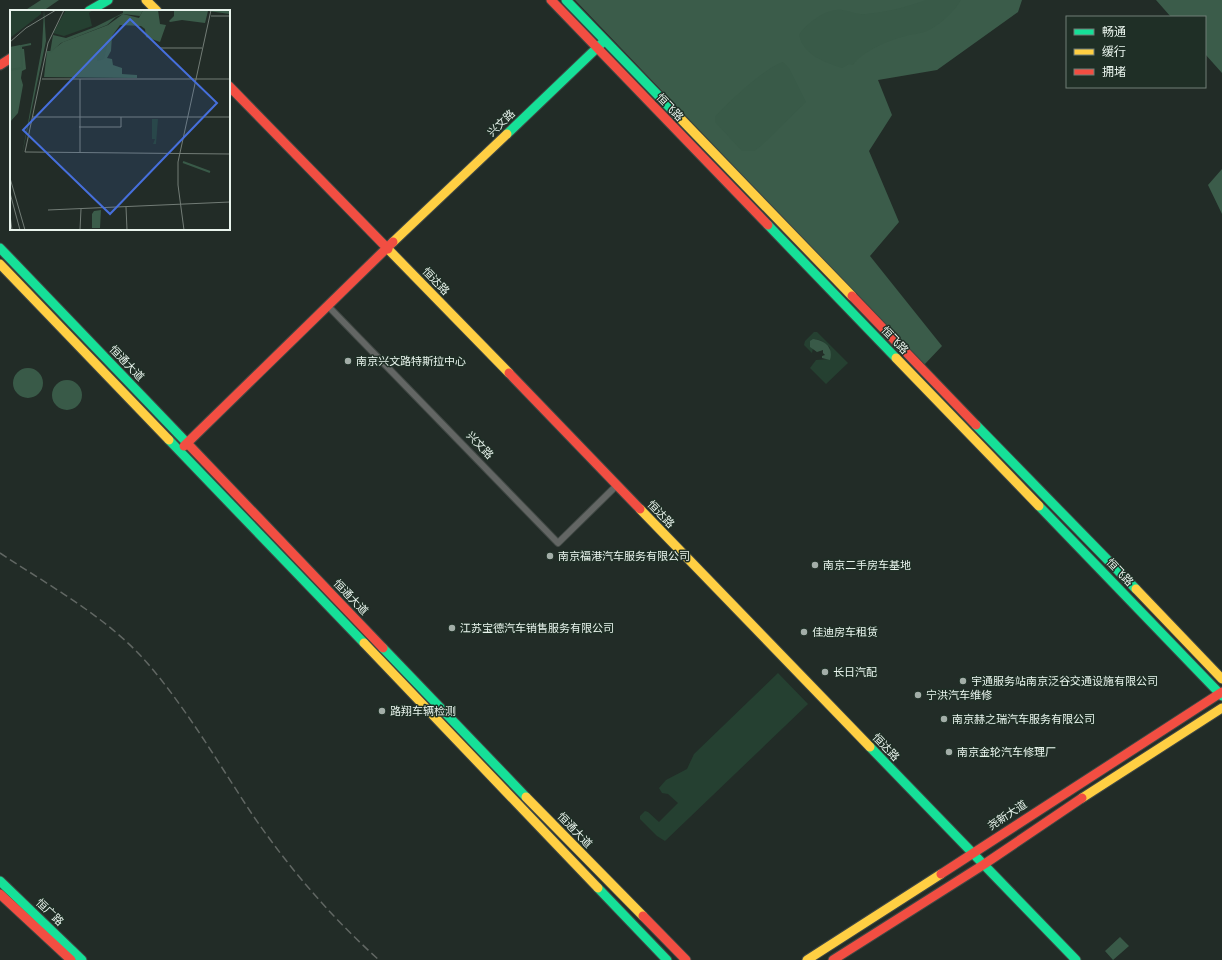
<svg xmlns="http://www.w3.org/2000/svg" width="1222" height="960" font-family="'Libre Baskerville','Noto Sans SC',serif">
  <rect width="100%" height="100%" fill="#222c27"/>
  <!-- green -->
  <path fill="#254031" d="M814,332H817L848,363L826,384L810,368L816,360L830,359V348L822,341L815,339L812,353L804,345L805,341Z
    M778,673L808,704L665,841L657,836L640,819V816L645,811L648,812L659,822L678,803L668,794L662,793L659,788L666,780L687,769L694,754Z"/>
  <!-- forest -->
  <path fill="#3b5c4a" d="M575,0H1022L1018,12L937,70L878,80L892,115L869,151L899,222L870,256L942,346L924,365Z
    M1156,0H1222V73L1205,54V17H1171Z
    M1222,169V214L1208,185Z"/>
  <!-- water -->
  <path fill="#395a48" d="M41,0H59L43,11H24Z
    M926,0H961C954,12 940,25 927,31C920,34 912,34 906,36C891,39 861,52 853,65L849,64L842,68C825,62 804,56 799,35C805,24 828,7 842,10C850,11 858,15 866,14C887,12 907,7 926,0Z
    M783,62L789,68L806,102L761,146L754,151H742L715,122V117C727,103 766,67 783,62Z
    M813,339C824,340 834,347 830,360L822,358V356L825,355L823,353V350L817,352L810,347V341Z
    M13 383a15 15 0 1 1 30 0a15 15 0 1 1-30 0Z
    M52 395a15 15 0 1 1 30 0a15 15 0 1 1-30 0Z
    M1120,937L1129,946L1113,960L1105,951Z"/>
  <g fill="none" stroke-linecap="round" stroke-linejoin="round">
    <defs>
      <path id="street" d="M328,306L558,543L616,486"/>
      <path id="fast" d="M566,0L680,118
        M89,11L108,0
        M507,134L601,44
        M768,225L896,358
        M0,248L188,444
        M976,425L1136,589
        M169,440L364,643
        M1039,506L1222,696
        M383,648L526,797
        M870,747L1076,960
        M0,881L82,960
        M598,888L667,960"/>
      <path id="slow" d="M146,0L157,11
        M680,118L852,296
        M393,242L507,134
        M388,249L509,373
        M0,264L169,440
        M896,358L1039,506
        M640,509L870,747
        M1136,589L1222,679
        M364,643L598,888
        M526,797L643,916
        M1082,798L1222,708
        M807,960L941,874"/>
      <path id="jam" d="M551,0L768,225
        M0,65L11,58
        M229,86L388,249
        M852,296L976,425
        M509,373L640,509
        M188,444L383,648
        M184,446L393,242
        M941,874L1222,692
        M0,894L71,960
        M643,916L686,960
        M833,960L983,865L1082,798"/>
    </defs>
    <!-- street casing -->
    <use href="#street" stroke="#3f4743" stroke-width="8"/>
    <!-- fast casing -->
    <use href="#fast" stroke="#3f4743" stroke-width="11"/>
    <!-- slow casing -->
    <use href="#slow" stroke="#3f4743" stroke-width="11"/>
    <!-- jam casing -->
    <use href="#jam" stroke="#3f4743" stroke-width="11"/>
    <!-- street -->
    <use href="#street" stroke="#636664" stroke-width="6"/>
    <!-- fast -->
    <use href="#fast" stroke="#16e098" stroke-width="9"/>
    <!-- slow -->
    <use href="#slow" stroke="#ffcf43" stroke-width="9"/>
    <!-- jam -->
    <use href="#jam" stroke="#f24e42" stroke-width="9"/>
    <!-- rail -->
    <path stroke="#616763" stroke-width="1.5" stroke-dasharray="8 4" stroke-linecap="butt" d="M0,553C51,587 109,618 149,665C189,712 220,766 254,817C290,869 332,918 379,960"/>
  </g>
  <!-- markers -->
  <g fill="#a3aea8" stroke="#1f2f26" stroke-width="1.5">
    <circle cx="348" cy="361" r="4"/>
    <circle cx="550" cy="556" r="4"/>
    <circle cx="815" cy="565" r="4"/>
    <circle cx="452" cy="628" r="4"/>
    <circle cx="804" cy="632" r="4"/>
    <circle cx="825" cy="672" r="4"/>
    <circle cx="963" cy="681" r="4"/>
    <circle cx="918" cy="695" r="4"/>
    <circle cx="382" cy="711" r="4"/>
    <circle cx="944" cy="719" r="4"/>
    <circle cx="949" cy="752" r="4"/>
  </g>
  <g text-anchor="middle" dominant-baseline="central" stroke-width="3" stroke-linejoin="round" paint-order="stroke">
    <!-- street labels -->
    <g font-size="11" fill="#e9f4ed" stroke="#1f2f26">
      <text transform="translate(670 107) rotate(46)">恒飞路</text>
      <text transform="translate(501 123) rotate(-44)">兴文路</text>
      <text transform="translate(436 281) rotate(46)">恒达路</text>
      <text transform="translate(895 340) rotate(46)">恒飞路</text>
      <text transform="translate(127 363) rotate(46)">恒通大道</text>
      <text transform="translate(480 445) rotate(46)">兴文路</text>
      <text transform="translate(661 514) rotate(46)">恒达路</text>
      <text transform="translate(1120 572) rotate(46)">恒飞路</text>
      <text transform="translate(351 597) rotate(46)">恒通大道</text>
      <text transform="translate(886 747) rotate(46)">恒达路</text>
      <text transform="translate(1007 815) rotate(-33)">尧新大道</text>
      <text transform="translate(575 830) rotate(46)">恒通大道</text>
      <text transform="translate(50 912) rotate(44)">恒广路</text>
    </g>
    <!-- poi labels -->
    <g font-size="11" fill="#e9f4ed" stroke="#1f2f26" text-anchor="start">
      <text x="356" y="361">南京兴文路特斯拉中心</text>
      <text x="558" y="556">南京福港汽车服务有限公司</text>
      <text x="823" y="565">南京二手房车基地</text>
      <text x="460" y="628">江苏宝德汽车销售服务有限公司</text>
      <text x="812" y="632">佳迪房车租赁</text>
      <text x="833" y="672">长日汽配</text>
      <text x="971" y="681">宇通服务站南京泛谷交通设施有限公司</text>
      <text x="926" y="695">宁洪汽车维修</text>
      <text x="390" y="711">路翔车辆检测</text>
      <text x="952" y="719">南京赫之瑞汽车服务有限公司</text>
      <text x="957" y="752">南京金轮汽车修理厂</text>
    </g>
  </g>
  <!-- overview -->
  <g transform="translate(10 10)">
    <rect width="220" height="220" fill="#222c27"/>
    <path d="M0,0H31V4L0,28ZM56,0H83L79,3L82,16L54,26L43,23ZM142,109H148L146,134H143L145,129H142Z" fill="#254031"/>
    <path d="M133,0H148L150,14L156,15L150,32L136,27L135,19L131,16L110,15L102,26L101,41L97,48L102,49L103,55L112,58V64L127,65V68L34,67L37,41H41L53,32L98,15L113,4L129,8ZM164,0H220V4L198,1L195,13L172,10L160,12L159,11L164,6ZM10,35L11,39H14L16,59L12,61L11,68L13,75L8,103L0,112V37ZM91,200L90,218H82V204L84,201Z" fill="#3b5c4a"/>
    <path d="M34,0L36,31L12,145L32,37ZM113,0H133L130,6L113,4L106,7L97,15L51,33L40,43L43,25L56,28L85,17L113,3ZM95,33L97,36L94,49L87,51V45Z" fill="#395a48"/>
    <path fill="none" stroke="#395a48" stroke-width="2" d="M0,60L12,58L11,36L21,34M173,152L200,162"/>
    <path fill="none" stroke="#727c76" stroke-width="1" d="M201,6H220M0,32L16,18L46,0M150,38H192M32,69H220M23,107H220M69,117H111V107M18,142H15L38,33L54,0M18,142L220,144M70,142V69M0,168L15,220M0,183L10,220M116,197L117,220M38,200L220,192M0,205L2,220M70,220L71,199M174,220L168,175V152L201,0"/>
    <path fill="#466fdc" fill-opacity="0.15" stroke="#466fdc" stroke-width="2" d="M120,9L207,93L100,204L13,120Z"/>
    <rect width="220" height="220" fill="none" stroke="#e9f4ed" stroke-width="2"/>
  </g>
  <!-- legend -->
  <rect x="1066" y="16" width="140" height="72" fill="#1f2f26" stroke="#707e76"/>
  <rect x="1074" y="29" width="20" height="6" fill="#16e098" stroke="#707e76"/>
  <text x="1102" y="36" font-size="12" fill="#e9f4ed">畅通</text>
  <rect x="1074" y="49" width="20" height="6" fill="#ffcf43" stroke="#707e76"/>
  <text x="1102" y="56" font-size="12" fill="#e9f4ed">缓行</text>
  <rect x="1074" y="69" width="20" height="6" fill="#f24e42" stroke="#707e76"/>
  <text x="1102" y="76" font-size="12" fill="#e9f4ed">拥堵</text>
</svg>
